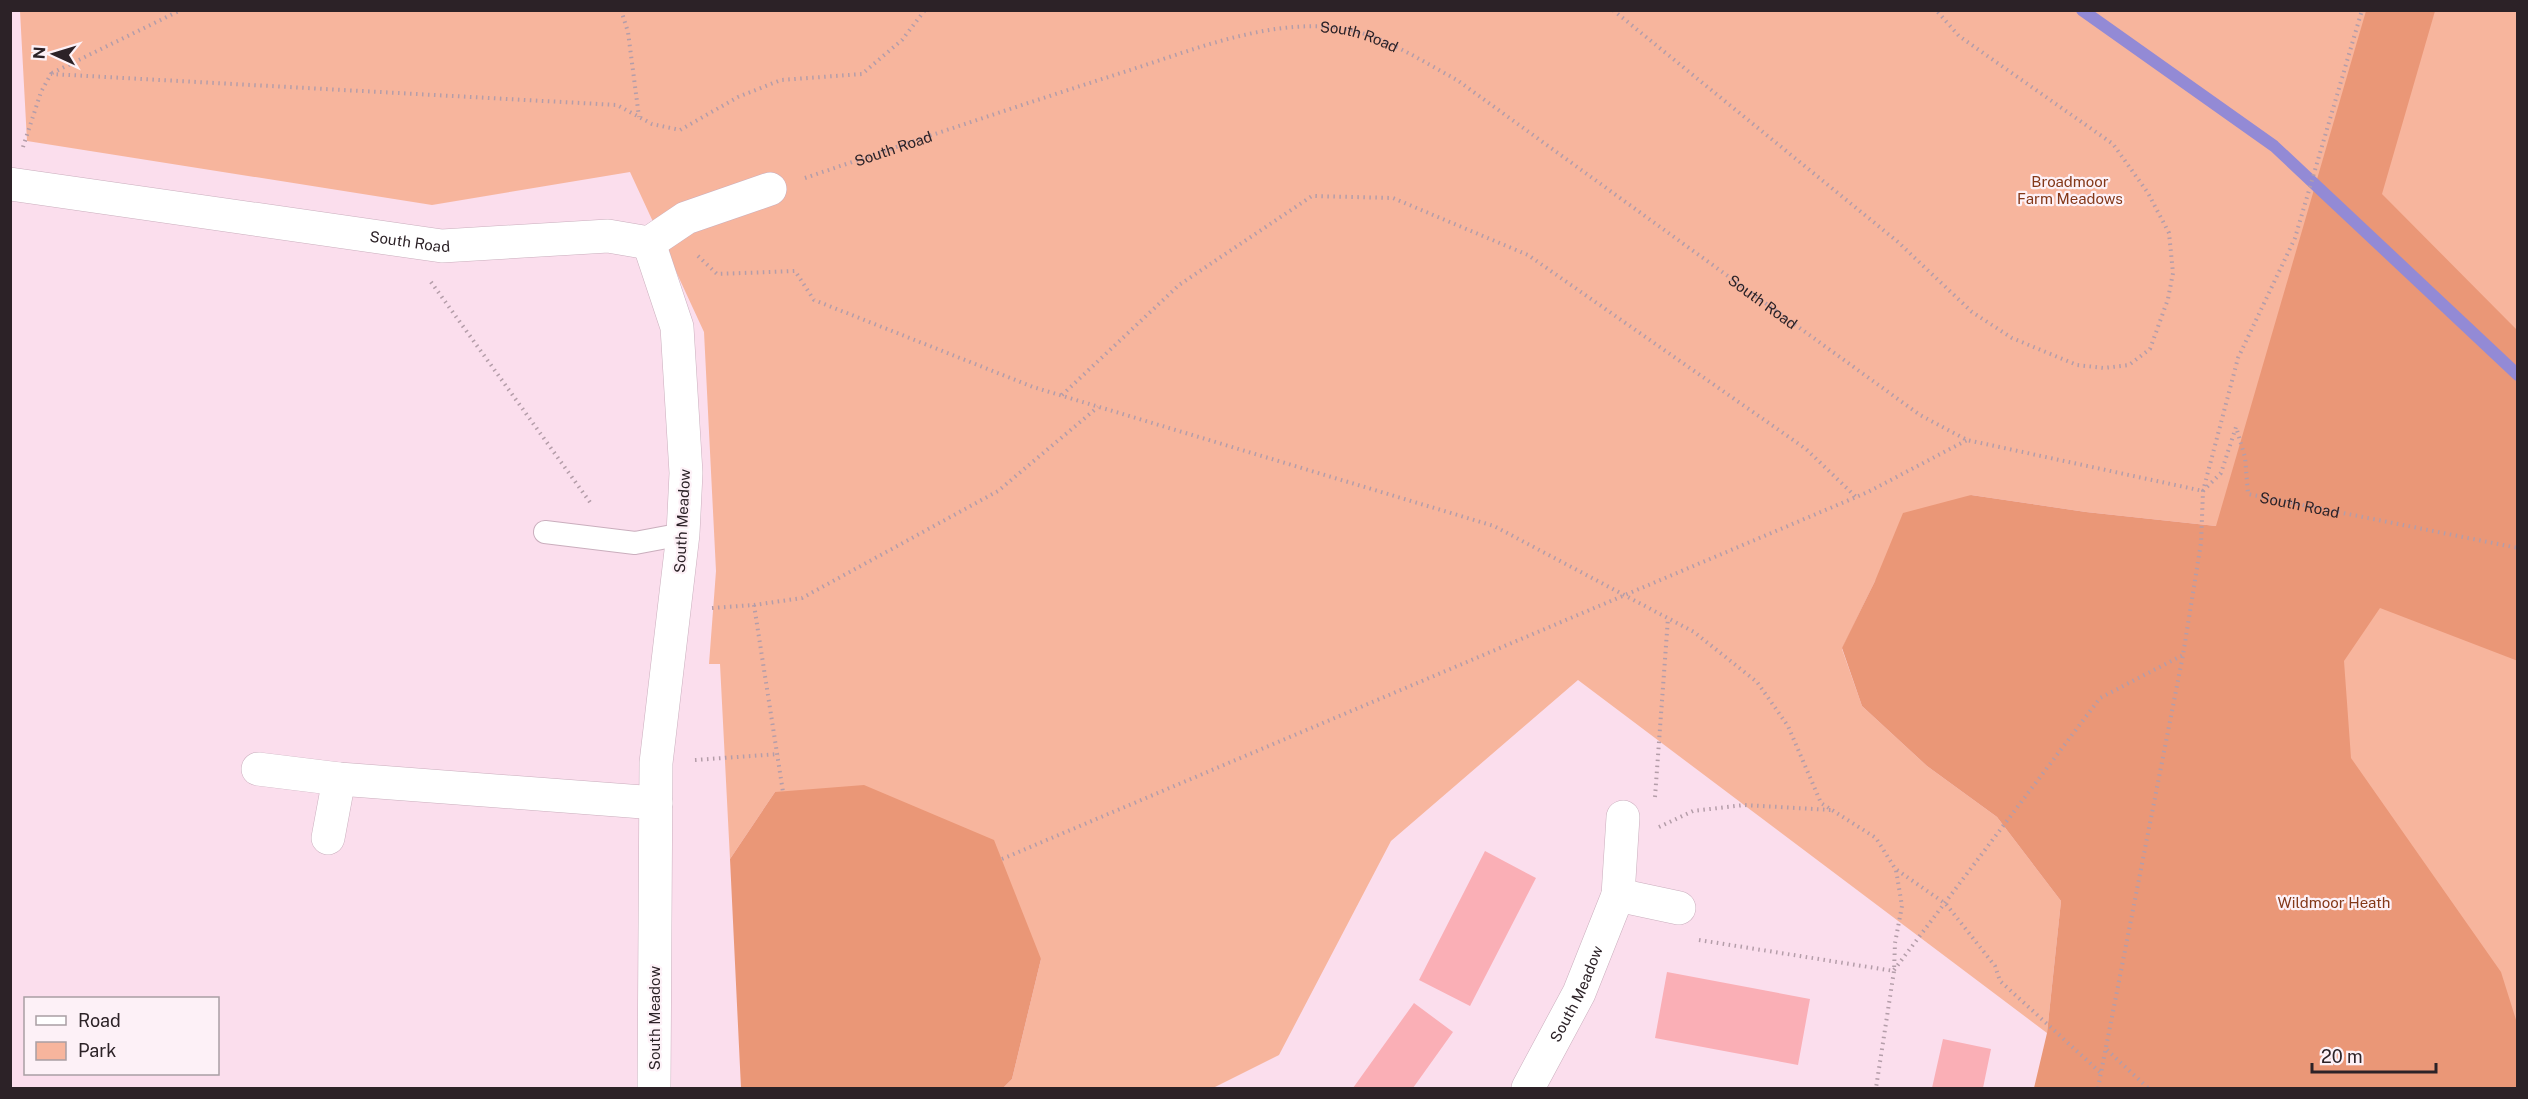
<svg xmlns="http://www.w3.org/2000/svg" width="2528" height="1099" font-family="'Public Sans',sans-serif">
  <rect width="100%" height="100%" fill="#fbdeed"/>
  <!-- green -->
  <path fill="#f7b59d" d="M20,11H2517V1088L2216,526L2086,512L1971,495L1875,581L1842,649L1862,706L1927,766L1997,817L2061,901L2047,1033L1578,680L1391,841L1279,1055L1213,1088H1003L1012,1079L1041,959L775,792L730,859L720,664H709L716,571L704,332L630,172L432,205L27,141Z"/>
  <!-- forest -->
  <path fill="#ea9777" d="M2366,11H2435L2382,194L2517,330L2518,661L2380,608L2344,661L2351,758L2501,972L2517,1023V1088H2034L2047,1033L2061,901L1997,817L1927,766L1862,706L1842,648L1875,581L1903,513L1971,495L2086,512L2216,526Z
    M864,785L994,840L1041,959L1012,1079L1003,1088H741L730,859L775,792Z"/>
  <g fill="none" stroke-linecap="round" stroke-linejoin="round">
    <!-- stream -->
    <path stroke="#938ad5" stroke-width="12" d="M2082,10L2274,146L2518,375"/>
  </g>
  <!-- building -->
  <path fill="#faafb6" d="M1485,851L1536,878L1470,1006L1419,980Z
    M1667,972L1810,999L1798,1065L1655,1038Z
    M1414,1003L1453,1032L1413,1088H1353Z
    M1943,1039L1991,1049L1983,1088H1932Z"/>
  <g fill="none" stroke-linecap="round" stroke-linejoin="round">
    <defs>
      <path id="service" d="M545,532L635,543L683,534"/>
      <g id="minor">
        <path id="s3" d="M10,184L442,246L608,236L649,243L686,218L770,189"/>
        <path d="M649,243L677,327L686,473L683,534L656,763L654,1088"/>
        <path d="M258,769L339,779L656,803"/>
        <path d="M328,838L339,779"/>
        <path d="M1618,895L1623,817"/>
        <path id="s4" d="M1528,1088L1579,993L1618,895L1679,908"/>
      </g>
    </defs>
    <!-- service casing -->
    <use href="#service" stroke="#caaebd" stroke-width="24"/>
    <!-- minor casing -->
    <use href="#minor" stroke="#caaebd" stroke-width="34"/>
    <!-- path -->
    <g stroke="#b49da9" stroke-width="4" stroke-dasharray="1.5 4.5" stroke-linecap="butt">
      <path d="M621,10L628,32L639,117"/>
      <path d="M1613,10L1898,242L1972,312L2012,338L2077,365L2104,368L2129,365L2150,349L2168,299L2173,273L2169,233L2148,193L2113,144L1959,36L1936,10"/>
      <path d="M52,73L181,10"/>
      <path d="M23,147L41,92L51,74L617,105L652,124L680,130L738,97L781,80L862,74L902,40L925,10"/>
      <path id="s1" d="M805,178C911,142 1017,106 1124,72C1190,51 1262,21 1332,27C1377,31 1418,59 1457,80L1920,415L1967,440L2203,491"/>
      <path d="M698,256L717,274L795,271L814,300L1033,387L1494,526L1694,632L1757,682L1788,726L1821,803L1876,838L1896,870L1902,906L1895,943L1894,971L1876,1088"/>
      <path d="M431,282L592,505"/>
      <path d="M1062,395L1179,285L1312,196L1393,198L1528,255L1806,449L1856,497"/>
      <path id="s2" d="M2203,491L2221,473L2236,427L2245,457L2248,494L2518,548"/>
      <path d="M754,605L783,792"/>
      <path d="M712,608L754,605L802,598L998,491L1098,407"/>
      <path d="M695,760L779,754"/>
      <path d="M1655,797L1668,618"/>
      <path d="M1659,827L1693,811L1744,805L1831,810"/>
      <path d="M1002,859L1868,492L1967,440"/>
      <path d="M1897,870L1946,904L1995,966L2000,981L2102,1074"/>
      <path d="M1699,940L1894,971"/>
      <path d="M1894,970L2100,698L2183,655"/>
      <path d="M2107,1050L2148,1088"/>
      <path d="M2098,1088L2183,655L2201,543L2203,491L2238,358L2295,238L2362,10"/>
    </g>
    <!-- service -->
    <use href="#service" stroke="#fff" stroke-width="22"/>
    <!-- minor -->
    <use href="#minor" stroke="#fff" stroke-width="33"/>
  </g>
  <g text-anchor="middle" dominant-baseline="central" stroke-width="4.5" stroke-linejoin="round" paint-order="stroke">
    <!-- street labels -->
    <g font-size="15" fill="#2c2227" stroke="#fdf1f7">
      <text stroke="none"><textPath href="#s1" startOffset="579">South Road</textPath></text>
      <text stroke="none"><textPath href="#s1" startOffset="93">South Road</textPath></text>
      <text stroke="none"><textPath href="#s3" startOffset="404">South Road</textPath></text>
      <text stroke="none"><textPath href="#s1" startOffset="1065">South Road</textPath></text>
      <text stroke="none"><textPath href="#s2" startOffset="195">South Road</textPath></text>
      <text transform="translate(682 521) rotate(-87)">South Meadow</text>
      <text stroke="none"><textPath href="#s4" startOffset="106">South Meadow</textPath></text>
      <text transform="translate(654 1018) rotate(-90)">South Meadow</text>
    </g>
    <!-- park labels -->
    <g font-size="15" fill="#833819" stroke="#fdf1f7">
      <text x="2070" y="181">Broadmoor<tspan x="2070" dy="17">Farm Meadows</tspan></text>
      <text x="2334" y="902">Wildmoor Heath</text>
    </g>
  </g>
  <!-- border -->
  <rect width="2528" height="1099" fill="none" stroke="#2c2227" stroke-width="24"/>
  <!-- legend -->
  <rect x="24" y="997" width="195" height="78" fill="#fdf1f7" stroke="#a99ea4" stroke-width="1.5"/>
  <rect x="36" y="1016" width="30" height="9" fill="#ffffff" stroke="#a99ea4" stroke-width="1.5"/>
  <text x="78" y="1027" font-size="18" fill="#2c2227">Road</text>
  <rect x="36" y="1042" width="30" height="18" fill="#f7b59d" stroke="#a99ea4" stroke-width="1.5"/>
  <text x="78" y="1057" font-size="18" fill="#2c2227">Park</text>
  <!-- north arrow -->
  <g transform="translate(54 54) rotate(274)" stroke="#fdf1f7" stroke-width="4.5" paint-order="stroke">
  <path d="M0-4.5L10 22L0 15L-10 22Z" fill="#2c2227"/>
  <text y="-9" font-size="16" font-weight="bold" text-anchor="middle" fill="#2c2227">N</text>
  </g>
  <!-- scale -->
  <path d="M2312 1063v9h124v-9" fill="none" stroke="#2c2227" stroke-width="3"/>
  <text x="2321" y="1063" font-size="18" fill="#2c2227" stroke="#fdf1f7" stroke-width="4.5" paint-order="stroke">20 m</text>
</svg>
